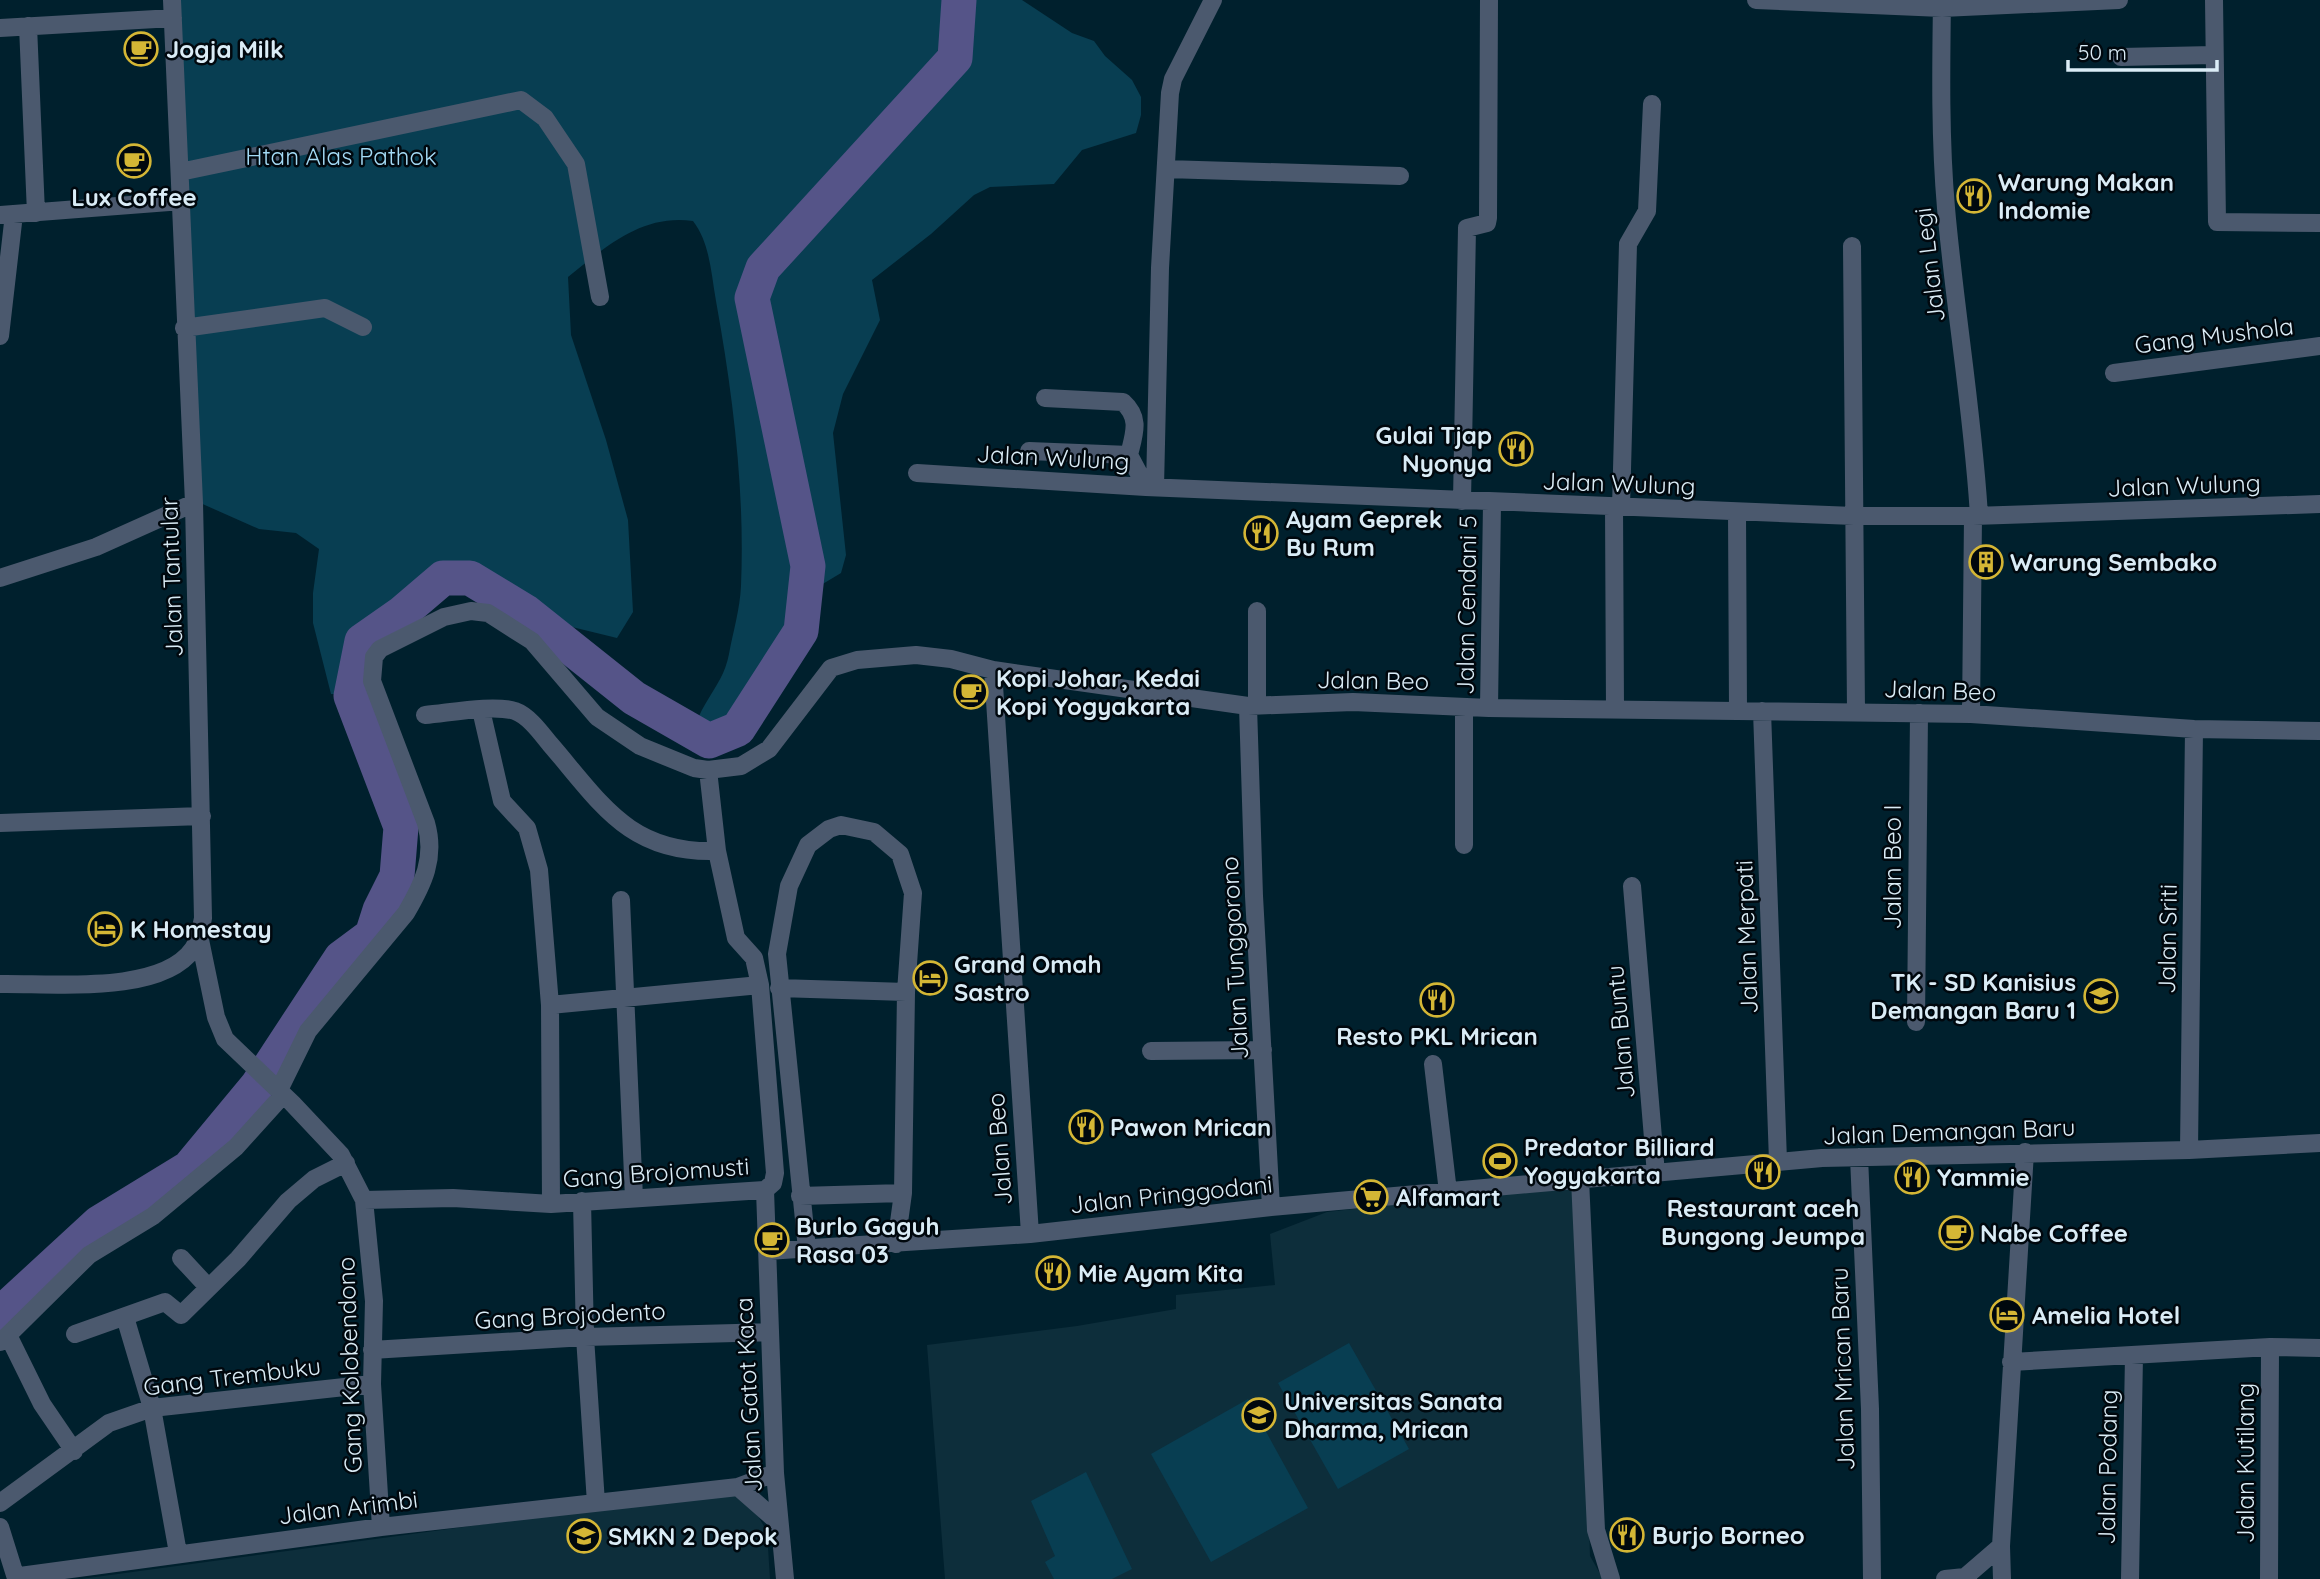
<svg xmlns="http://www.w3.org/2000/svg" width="2320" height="1579" font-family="Quicksand,sans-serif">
  <rect width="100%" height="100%" fill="#00202d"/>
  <!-- built -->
  <path fill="#0d2e3b" d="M1578,1184L1590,1556L1603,1579H945L927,1345L1077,1326L1176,1309V1295L1275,1285L1270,1234L1327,1212Z
    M699,1495H733L745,1500L756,1512L767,1532L770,1579H81Z"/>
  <!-- green -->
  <path fill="#083e52" d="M176,0H1022L1072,33L1094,41L1105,56L1132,80L1141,97V115L1136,133L1082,150L1054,184L990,187L974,195L931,234L872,280L880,320L843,394L833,433L846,555L841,573L811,591L795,650L728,745L710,754L692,752C692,705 722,692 729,654C733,632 740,609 741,586C745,491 733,395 716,301C711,273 710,243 693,221C641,214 606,247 568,277L571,335L606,440L628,520L633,612L617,638L572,627L529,609L471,573H442L399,610L357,638L347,695L331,694L313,623V593L319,549L296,533L259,529L198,502Z
    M1349,1343L1409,1449L1338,1489L1278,1383Z
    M1248,1399L1308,1508L1211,1562L1151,1454Z
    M1086,1472L1132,1569L1112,1579H1054L1045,1562L1055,1556L1031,1501Z"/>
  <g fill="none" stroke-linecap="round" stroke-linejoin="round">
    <!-- river -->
    <path stroke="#555488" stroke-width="35" d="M0,1314L99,1223L189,1168L257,1086L341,958L372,935L380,910L397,876L401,827L351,696L362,641L402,613L443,578H470L526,612L634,698L709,741L738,729L801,631L808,566L752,298L763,268L955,58L959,0"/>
    <!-- minor -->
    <path stroke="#4b596e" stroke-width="18" d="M1756,0L1942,8L2119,0
      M1942,0C1941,70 1940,139 1946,208C1955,311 1973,413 1979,516
      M2214,0L2217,222L2320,223
      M28,26L36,213
      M0,28L173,18
      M2121,57L2213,55
      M1166,169L1400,176
      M180,172L521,100L545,118L576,164L600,297
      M0,215L182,201
      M1852,246L1856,711
      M184,328L325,308L363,327
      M0,336L14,214
      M2114,373L2320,346
      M1045,398L1123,402C1141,418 1134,434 1129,455L1146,487
      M1029,451L1129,455
      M917,473L1146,487L1854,516H1973L2320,504
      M1155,487L1160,268L1170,93L1173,79L1213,0
      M1462,501L1467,228L1487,223L1488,218L1489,0
      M1614,506L1615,709
      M1621,507L1628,244L1647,211L1652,104
      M1737,512L1738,711
      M0,578L96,547L194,503
      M993,670L1030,1234
      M1248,706L1254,896L1271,1207
      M1257,706V611
      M1489,708L1492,503
      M481,710L502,801L527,828L539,870L550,1005L551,1204
      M1762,711L1778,1161
      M1971,714L1973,516
      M425,715C449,713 493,704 515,711C529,716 541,733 550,744C601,803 629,854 717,851L736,938L754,958L760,985L775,1173L773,1183L765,1190L775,1473L785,1579
      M708,770L717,851
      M0,823L202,816
      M1464,845V707
      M1632,886L1656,1174
      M621,900L634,1198
      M199,935L216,1017L225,1039L292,1103L341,1155L364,1200L453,1198L551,1204L765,1190
      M0,984C52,983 161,995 193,949C199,940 201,928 203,918L194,503L172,0
      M779,988L906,992
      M550,1005L760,985
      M1916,1022L1919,713
      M1151,1051L1263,1050
      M1433,1064L1448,1192
      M279,1090L308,1031L406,913C423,884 436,858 426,823L372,681L374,657L380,649L444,617L471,611L488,613L532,641L597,717L640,746L694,768L708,770L741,766L769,749L831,668L857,660L916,655L951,659L993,670L1248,706L1353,702L1489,708L1971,714L2194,729L2320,731
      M2189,1150L2194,729
      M1859,1157L1870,1409L1872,1579
      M1580,1179L1596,1530L1611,1579
      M800,1196L903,1193
      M364,1200L374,1301L372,1384L381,1527
      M582,1201L585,1337L596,1503
      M807,1249L777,954L789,886L808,845L829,829L841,825L874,832L900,854L913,893L906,992L903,1193L896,1244
      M767,1251L1030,1234L1271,1207L1822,1158L2189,1150L2320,1143
      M181,1258L208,1287
      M125,1317L152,1408L178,1553
      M75,1334L165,1302L181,1315L238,1259L288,1201L314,1179L346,1163
      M8,1335L89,1255L153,1216L236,1147L283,1095
      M0,1342L8,1335L42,1404L74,1451
      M372,1350L585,1337L770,1332
      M2011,1362L2270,1347L2320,1348
      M738,1487L779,1523
      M0,1503L109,1423L152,1408L372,1384
      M0,1527L15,1575L20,1576L381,1527L738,1487L775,1473
      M1945,1579L1965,1577
      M1968,1579L1965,1577L2001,1546
      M2002,1579L2001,1546L2025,1152
      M2130,1579L2134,1356
      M2269,1579L2270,1347"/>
  </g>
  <!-- icons -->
  <defs>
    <symbol id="cafe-ring" viewBox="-11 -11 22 22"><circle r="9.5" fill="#00080e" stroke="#d4b635" stroke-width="1.5"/><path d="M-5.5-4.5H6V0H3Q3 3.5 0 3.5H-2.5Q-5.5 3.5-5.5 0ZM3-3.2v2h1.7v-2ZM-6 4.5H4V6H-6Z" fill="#d4b635"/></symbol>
    <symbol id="restaurant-ring" viewBox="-11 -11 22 22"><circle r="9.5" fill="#00080e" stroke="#d4b635" stroke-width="1.5"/><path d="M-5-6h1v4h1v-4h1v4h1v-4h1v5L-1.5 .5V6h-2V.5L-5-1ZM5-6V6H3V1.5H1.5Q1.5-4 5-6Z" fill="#d4b635"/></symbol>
    <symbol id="building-ring" viewBox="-11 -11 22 22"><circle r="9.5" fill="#00080e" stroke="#d4b635" stroke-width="1.5"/><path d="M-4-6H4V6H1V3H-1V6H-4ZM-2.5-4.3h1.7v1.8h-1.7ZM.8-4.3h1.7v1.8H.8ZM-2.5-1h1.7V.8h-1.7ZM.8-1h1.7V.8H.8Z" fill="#d4b635"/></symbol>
    <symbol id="hotel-ring" viewBox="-11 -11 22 22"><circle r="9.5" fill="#00080e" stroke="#d4b635" stroke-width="1.5"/><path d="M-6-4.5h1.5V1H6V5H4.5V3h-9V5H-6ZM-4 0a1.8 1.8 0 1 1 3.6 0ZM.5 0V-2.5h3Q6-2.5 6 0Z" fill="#d4b635"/></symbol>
    <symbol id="school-ring" viewBox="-11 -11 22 22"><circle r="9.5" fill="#00080e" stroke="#d4b635" stroke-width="1.5"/><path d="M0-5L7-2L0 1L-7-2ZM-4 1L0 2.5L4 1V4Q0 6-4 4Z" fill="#d4b635"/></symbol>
    <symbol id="stadium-ring" viewBox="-11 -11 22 22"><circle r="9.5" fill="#00080e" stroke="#d4b635" stroke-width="1.5"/><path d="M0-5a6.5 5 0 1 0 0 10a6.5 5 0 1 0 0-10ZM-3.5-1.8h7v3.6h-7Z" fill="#d4b635"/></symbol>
    <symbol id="supermarket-ring" viewBox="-11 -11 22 22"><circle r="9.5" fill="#00080e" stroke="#d4b635" stroke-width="1.5"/><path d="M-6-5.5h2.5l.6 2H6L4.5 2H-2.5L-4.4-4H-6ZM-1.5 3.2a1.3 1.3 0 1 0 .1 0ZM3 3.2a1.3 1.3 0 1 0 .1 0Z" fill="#d4b635"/></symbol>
    <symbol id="university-ring" viewBox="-11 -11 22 22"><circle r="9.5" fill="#00080e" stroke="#d4b635" stroke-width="1.5"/><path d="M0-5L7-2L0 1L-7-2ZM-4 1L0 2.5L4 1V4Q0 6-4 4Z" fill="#d4b635"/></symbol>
  </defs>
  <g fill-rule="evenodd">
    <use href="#cafe-ring" x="122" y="30" width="38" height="38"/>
    <use href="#cafe-ring" x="115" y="142" width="38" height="38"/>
    <use href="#restaurant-ring" x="1955" y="177" width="38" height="38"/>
    <use href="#restaurant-ring" x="1497" y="430" width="38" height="38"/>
    <use href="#restaurant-ring" x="1242" y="514" width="38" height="38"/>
    <use href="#building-ring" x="1967" y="543" width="38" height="38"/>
    <use href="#cafe-ring" x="952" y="673" width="38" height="38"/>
    <use href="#hotel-ring" x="86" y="910" width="38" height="38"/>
    <use href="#hotel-ring" x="911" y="959" width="38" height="38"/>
    <use href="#school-ring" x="2082" y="977" width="38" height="38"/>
    <use href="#restaurant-ring" x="1418" y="981" width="38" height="38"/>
    <use href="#restaurant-ring" x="1067" y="1108" width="38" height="38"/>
    <use href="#stadium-ring" x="1481" y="1142" width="38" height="38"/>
    <use href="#restaurant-ring" x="1744" y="1153" width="38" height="38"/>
    <use href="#restaurant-ring" x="1893" y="1158" width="38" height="38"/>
    <use href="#supermarket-ring" x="1352" y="1178" width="38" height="38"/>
    <use href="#cafe-ring" x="1937" y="1214" width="38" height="38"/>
    <use href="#cafe-ring" x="753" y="1221" width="38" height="38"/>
    <use href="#restaurant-ring" x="1034" y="1254" width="38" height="38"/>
    <use href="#hotel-ring" x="1988" y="1296" width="38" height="38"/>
    <use href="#university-ring" x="1240" y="1396" width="38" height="38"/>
    <use href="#restaurant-ring" x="1608" y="1516" width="38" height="38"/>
    <use href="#school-ring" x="565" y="1517" width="38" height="38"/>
  </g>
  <g text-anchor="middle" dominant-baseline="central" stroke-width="5" stroke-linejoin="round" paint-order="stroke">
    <!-- poi labels -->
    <g font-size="24" font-weight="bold" fill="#daecf6" stroke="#00080e" text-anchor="start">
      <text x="166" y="49">Jogja Milk</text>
      <text x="1998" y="182">Warung Makan<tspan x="1998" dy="28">Indomie</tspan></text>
      <text x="134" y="197" text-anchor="middle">Lux Coffee</text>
      <text x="1492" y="435" text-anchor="end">Gulai Tjap<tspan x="1492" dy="28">Nyonya</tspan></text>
      <text x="1286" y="519">Ayam Geprek<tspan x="1286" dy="28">Bu Rum</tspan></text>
      <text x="2010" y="562">Warung Sembako</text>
      <text x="996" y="678">Kopi Johar, Kedai<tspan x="996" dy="28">Kopi Yogyakarta</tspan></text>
      <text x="130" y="929">K Homestay</text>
      <text x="954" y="964">Grand Omah<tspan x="954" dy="28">Sastro</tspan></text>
      <text x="2076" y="982" text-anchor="end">TK - SD Kanisius<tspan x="2076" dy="28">Demangan Baru 1</tspan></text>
      <text x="1437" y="1036" text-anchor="middle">Resto PKL Mrican</text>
      <text x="1110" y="1127">Pawon Mrican</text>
      <text x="1524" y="1147">Predator Billiard<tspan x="1524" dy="28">Yogyakarta</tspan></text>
      <text x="1937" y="1177">Yammie</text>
      <text x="1396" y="1197">Alfamart</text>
      <text x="1763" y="1208" text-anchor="middle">Restaurant aceh<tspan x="1763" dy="28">Bungong Jeumpa</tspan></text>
      <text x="796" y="1226">Burlo Gaguh<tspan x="796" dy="28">Rasa 03</tspan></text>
      <text x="1980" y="1233">Nabe Coffee</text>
      <text x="1078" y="1273">Mie Ayam Kita</text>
      <text x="2032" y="1315">Amelia Hotel</text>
      <text x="1284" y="1401">Universitas Sanata<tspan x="1284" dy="28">Dharma, Mrican</tspan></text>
      <text x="1652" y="1535">Burjo Borneo</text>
      <text x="608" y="1536">SMKN 2 Depok</text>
    </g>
    <!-- park labels -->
    <g font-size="24" fill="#a3daf5" stroke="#00080e">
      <text x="341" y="156">Htan Alas Pathok</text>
    </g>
    <!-- street labels -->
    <g font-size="24" fill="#daecf6" stroke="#00080e">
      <text transform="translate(1929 265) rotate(-97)">Jalan Legi</text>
      <text transform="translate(2214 335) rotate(-7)">Gang Mushola</text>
      <text transform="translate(1053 457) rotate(3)">Jalan Wulung</text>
      <text transform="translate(1619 483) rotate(2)">Jalan Wulung</text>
      <text transform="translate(2184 485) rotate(-2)">Jalan Wulung</text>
      <text transform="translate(171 577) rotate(-92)">Jalan Tantular</text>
      <text transform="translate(1466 605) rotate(-89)">Jalan Cendani 5</text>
      <text transform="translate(1373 680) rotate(1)">Jalan Beo</text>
      <text transform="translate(1940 690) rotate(2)">Jalan Beo</text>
      <text transform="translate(1892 867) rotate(-90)">Jalan Beo I</text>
      <text transform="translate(1746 937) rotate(-92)">Jalan Merpati</text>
      <text transform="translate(2167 939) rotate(-89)">Jalan Sriti</text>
      <text transform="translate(1234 958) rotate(-93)">Jalan Tunggorono</text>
      <text transform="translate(1620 1032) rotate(-95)">Jalan Buntu</text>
      <text transform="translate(1949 1131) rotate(-2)">Jalan Demangan Baru</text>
      <text transform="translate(999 1149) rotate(-94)">Jalan Beo</text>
      <text transform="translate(656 1172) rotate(-4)">Gang Brojomusti</text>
      <text transform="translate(1171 1194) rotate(-6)">Jalan Pringgodani</text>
      <text transform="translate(570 1315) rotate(-3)">Gang Brojodento</text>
      <text transform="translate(349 1365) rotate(-92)">Gang Kolobendono</text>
      <text transform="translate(1842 1369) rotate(-92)">Jalan Mrican Baru</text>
      <text transform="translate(232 1376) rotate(-7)">Gang Trembuku</text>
      <text transform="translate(748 1395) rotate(-93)">Jalan Gatot Kaca</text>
      <text transform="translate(2245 1463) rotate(-90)">Jalan Kutilang</text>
      <text transform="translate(2107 1467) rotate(-89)">Jalan Podang</text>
      <text transform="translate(348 1507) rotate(-7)">Jalan Arimbi</text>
    </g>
  </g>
  <!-- scale -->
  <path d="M2068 60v10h149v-10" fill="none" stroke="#daecf6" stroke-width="3.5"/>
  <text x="2078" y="60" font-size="21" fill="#daecf6" stroke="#00080e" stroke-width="5" paint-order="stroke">50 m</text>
</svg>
